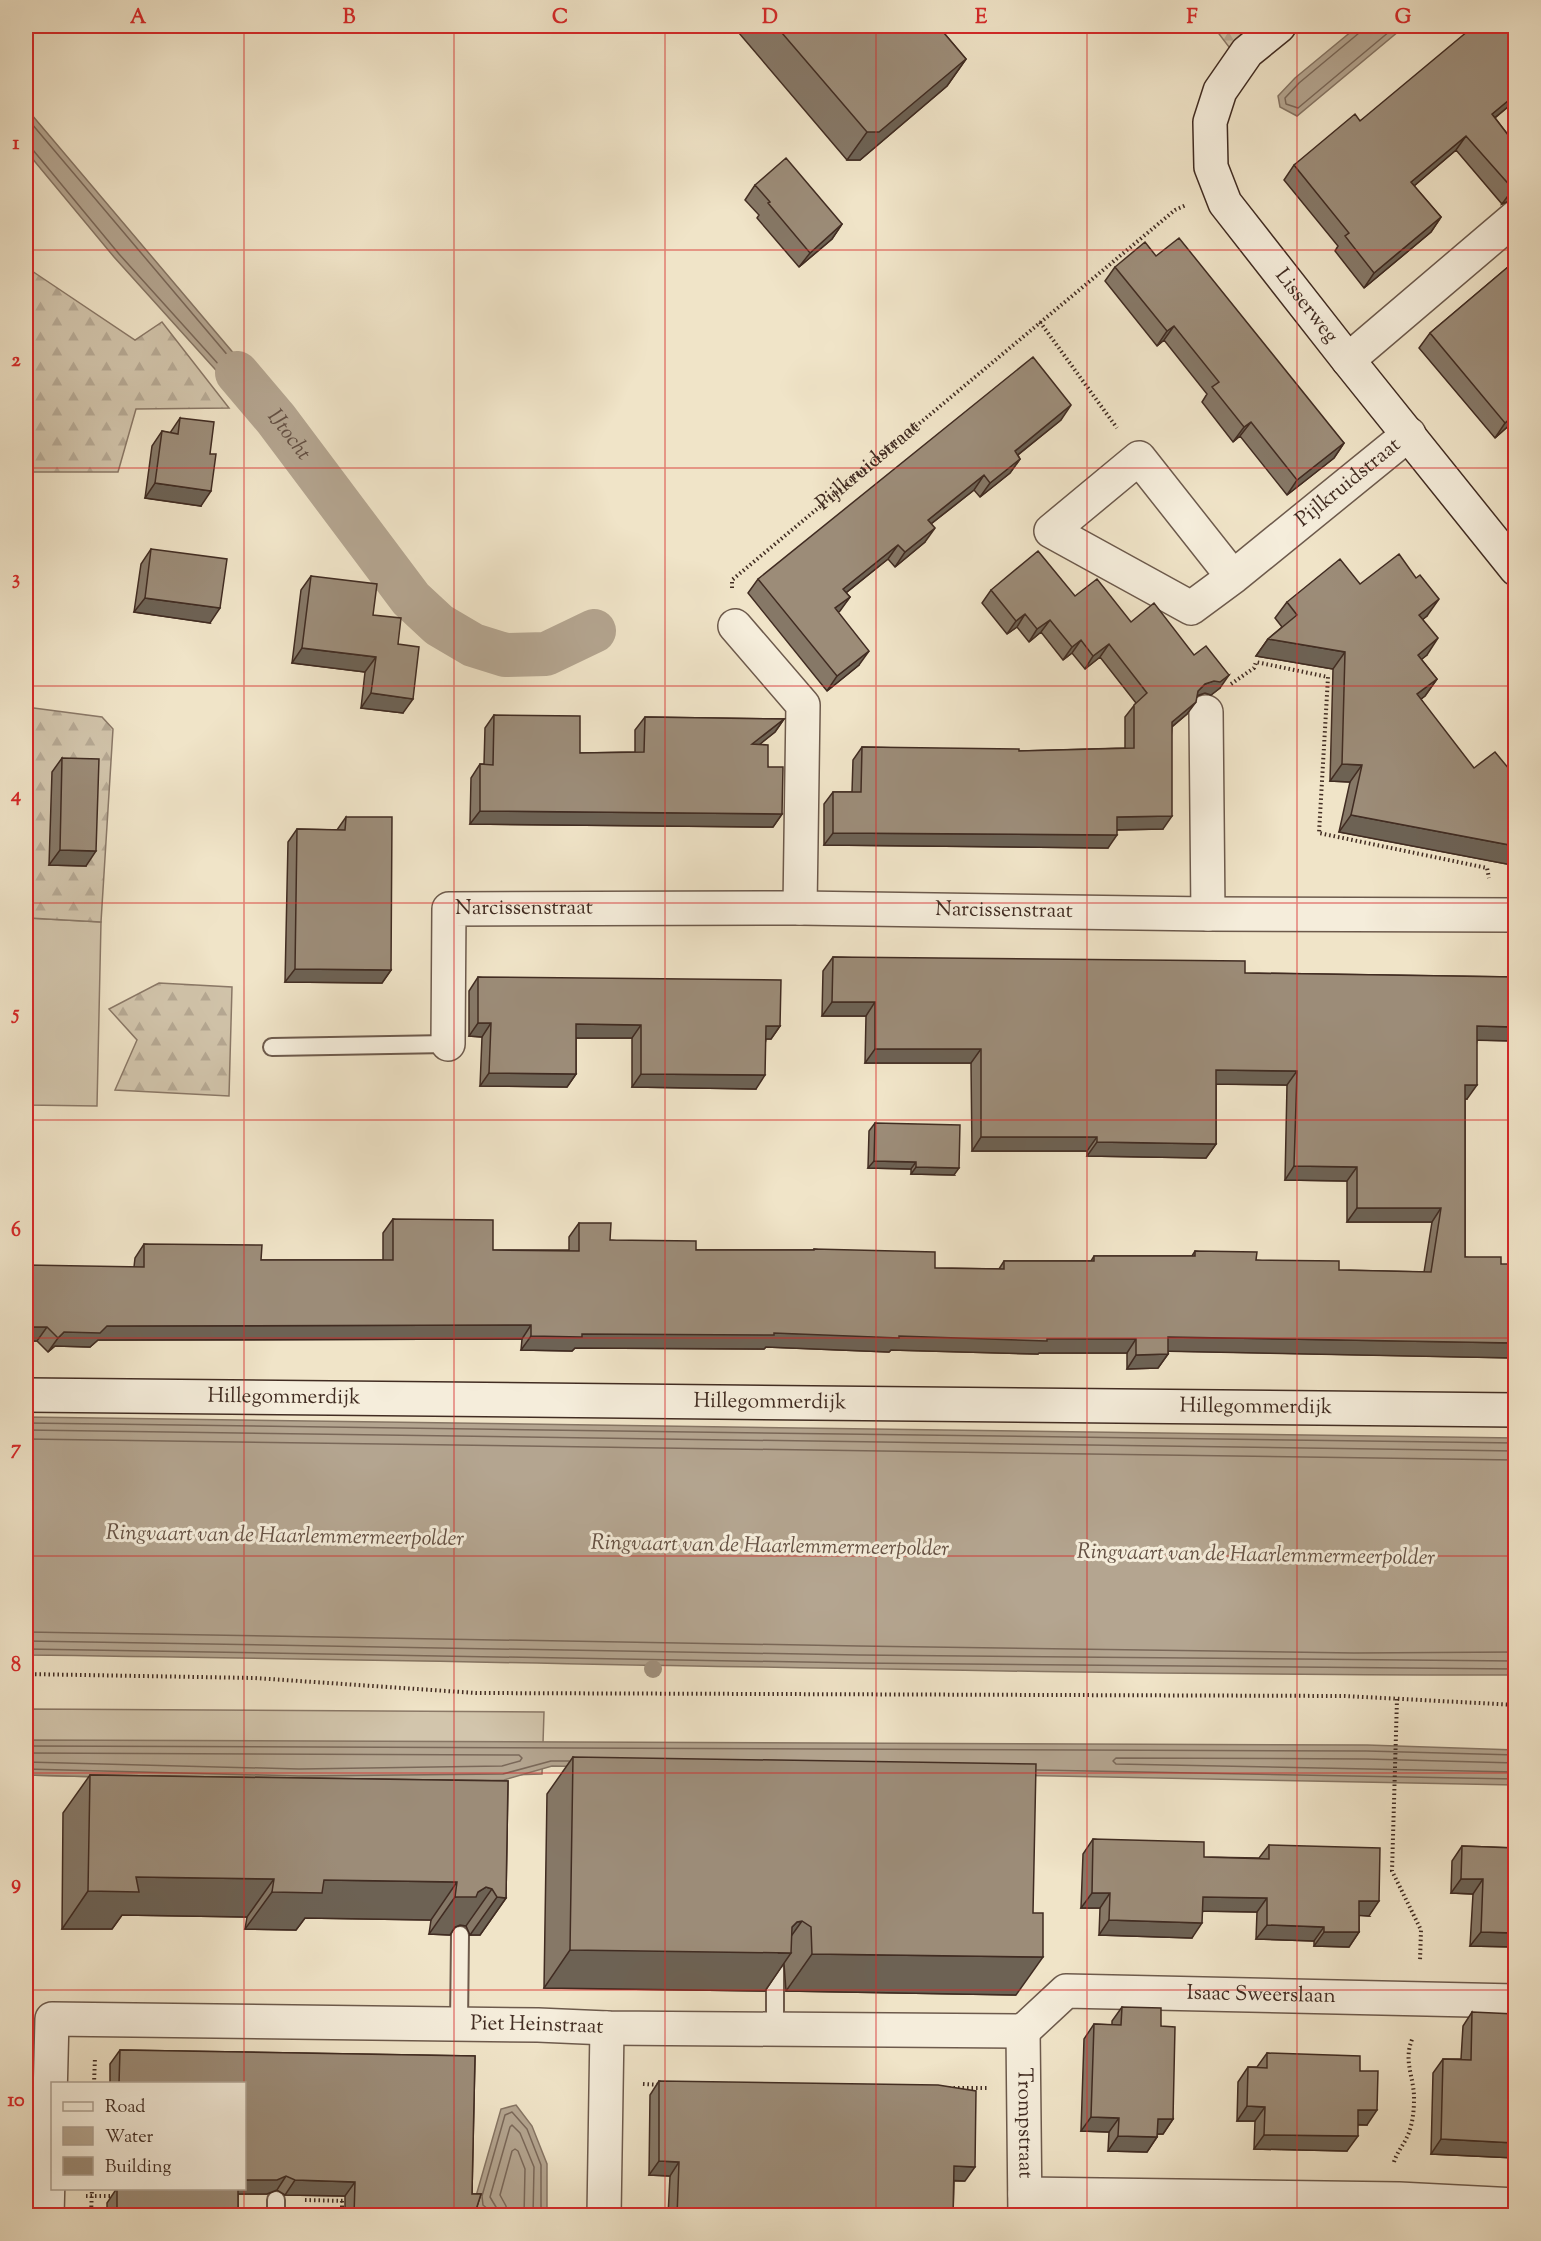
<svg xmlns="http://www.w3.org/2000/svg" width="1541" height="2241" font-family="'Sorts Mill Goudy',serif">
  <defs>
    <pattern id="forest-firs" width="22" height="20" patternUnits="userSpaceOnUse" patternTransform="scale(1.5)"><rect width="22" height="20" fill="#d2c5ac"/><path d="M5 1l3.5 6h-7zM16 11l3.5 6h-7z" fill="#b6a994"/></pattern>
  </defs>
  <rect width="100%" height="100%" fill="#f0e4c8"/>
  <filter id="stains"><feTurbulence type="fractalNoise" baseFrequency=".00333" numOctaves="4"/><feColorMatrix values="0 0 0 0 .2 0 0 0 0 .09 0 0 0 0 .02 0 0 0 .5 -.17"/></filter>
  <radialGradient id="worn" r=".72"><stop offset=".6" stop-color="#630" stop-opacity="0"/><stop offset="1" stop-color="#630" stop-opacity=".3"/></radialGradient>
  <!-- grass -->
  <path fill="#d2c5ac" stroke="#8a7867" stroke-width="1.5" d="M26,752L33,753L29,918L101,922L97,1106L26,1105Z
    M26,1709L544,1712L542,1774L299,1782L26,1775Z"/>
  <!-- forest -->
  <path fill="url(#forest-firs)" stroke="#8a7867" stroke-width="1.5" d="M1213,26H1260L1232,51Z
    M26,267L135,340L162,322L229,408L136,409L118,472H26Z
    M26,707L102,717L113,729L101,922L29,918L33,754L26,752Z
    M159,983L232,987L229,1096L115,1090L137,1040L109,1009Z"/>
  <!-- water -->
  <path fill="#b4a590" stroke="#867564" stroke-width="1.5" d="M1358,26H1405L1297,116L1280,107L1278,96L1295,78Z
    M26,108L285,414L269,429L114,257L26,151Z
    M26,1417L1515,1438V1675C1019,1675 522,1661 26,1655Z
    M26,1740L1367,1745L1516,1750L1515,1785L552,1766L504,1780L299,1782L26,1775Z
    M516,2105L532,2126L547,2164V2215H484V2213L478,2211L476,2196L501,2109Z"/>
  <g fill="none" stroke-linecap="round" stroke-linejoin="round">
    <!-- shore -->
    <path stroke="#7a6859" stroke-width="1.5" d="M1361,26L1359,33L1299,83L1285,98L1286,104L1298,108L1396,26
      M26,117L274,410V413L270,417H266L119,254L33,150L26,148
      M26,1423L1516,1443
      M26,1430L1516,1451
      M26,1439L1516,1460
      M26,1632L859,1646L1354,1653L1516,1652
      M26,1641L859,1655L1516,1661
      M26,1649L859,1663L1516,1669
      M26,1746L1367,1751L1516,1755
      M26,1753L519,1755L522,1758L520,1761L502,1766L299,1769L26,1762
      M1516,1763L1366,1759L1116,1758L1113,1761L1116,1764L1516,1772
      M26,1769L299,1776L503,1774L551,1761H569
      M1037,1770L1516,1779
      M490,2216L489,2210L483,2205L482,2196L505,2115L512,2112L527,2129L541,2165V2216
      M498,2216L496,2207L490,2197L510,2127L512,2125L520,2133L534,2167L533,2216
      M507,2216L506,2206L500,2195L512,2151L515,2149L518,2151L525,2169L524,2216"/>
    <!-- canal -->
    <path stroke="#b4a590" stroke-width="44" id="s1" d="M237,373L276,419L411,599L439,625L473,645L505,655L546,654L594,631"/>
    <defs>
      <path id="lane" d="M272,1047L448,1044
        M459,2024L460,1935
        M775,2029V1969
        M276,2216V2200"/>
      <g id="street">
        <path d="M1348,360L1516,217"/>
        <path id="s3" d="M1233,577L1139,458L1051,531L1191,608L1233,577L1409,434"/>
        <path d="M735,626L803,705L800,908"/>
        <path d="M1206,712L1208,914"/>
        <path id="s4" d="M448,1044L449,909L800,908L1208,914L1516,915"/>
        <path id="s5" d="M1023,2031L1066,1991L1516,2001"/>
        <path id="s6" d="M1023,2031L1025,2216"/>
        <path d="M1025,2194L1399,2199L1516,2205"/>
        <path id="s7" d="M47,2216L52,2019L538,2025L607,2028L1023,2031"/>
        <path d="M604,2216L607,2028"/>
      </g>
      <g id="secondary">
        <path id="s8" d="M1279,26L1247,52L1220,91L1210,122L1211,167L1225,203L1348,360L1516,569"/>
        <path id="s9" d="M26,1395L1516,1410"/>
      </g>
    </defs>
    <!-- lane casing -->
    <use href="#lane" stroke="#6d5a4c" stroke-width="20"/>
    <!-- street casing -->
    <use href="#street" stroke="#6d5a4c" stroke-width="36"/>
    <!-- secondary casing -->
    <use href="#secondary" stroke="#412c22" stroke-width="36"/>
    <!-- path -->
    <g stroke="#412c22" stroke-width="4" stroke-dasharray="1.5 3" stroke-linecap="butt">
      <path d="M1040,322L1117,428"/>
      <path id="s2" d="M732,588V580L1175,210L1186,205"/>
      <path d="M1231,684L1254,668L1256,662L1328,677L1319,833L1487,868L1489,878"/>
      <path d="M26,1674L255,1678L476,1693L1345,1696L1516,1705"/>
      <path d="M1397,1699L1392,1871L1421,1930L1420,1961"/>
      <path d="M94,2084L95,2057"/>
      <path d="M643,2084L660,2085"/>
      <path d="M949,2088H987"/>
      <path d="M1394,2162C1397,2152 1403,2146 1407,2137C1412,2127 1414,2112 1414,2101C1415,2077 1402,2062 1413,2037"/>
      <path d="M86,2196H114"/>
      <path d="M305,2200L348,2201"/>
      <path d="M91,2216L92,2188"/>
      <path d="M342,2216V2201"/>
    </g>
    <!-- lane -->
    <use href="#lane" stroke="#f5eddb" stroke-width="16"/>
    <!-- street -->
    <use href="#street" stroke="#f5eddb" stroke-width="33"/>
    <!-- secondary -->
    <use href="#secondary" stroke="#f5eddb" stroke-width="33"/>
  </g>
  <!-- trees -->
  <circle fill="#a0907c" cx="653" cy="1669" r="9"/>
  <!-- wall -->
  <path fill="#867867" stroke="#412c22" stroke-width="1.5" d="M733,26H938L966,59L947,86L860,160H847Z
    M1515,26V101L1495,118L1515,144L1513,199L1502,204L1456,150L1414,186L1441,217L1431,232L1364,288L1335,251L1338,246L1284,180L1294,165L1360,121Z
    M755,185L842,224L832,239L799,267L757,218L759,215L745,200Z
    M1156,256L1344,443L1334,458L1287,495L1240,436L1233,442L1202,402L1207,394L1164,340L1157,346L1105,281L1115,267Z
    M1515,261V423L1514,421L1495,438L1419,348L1430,333Z
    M180,418L201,506L145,498L152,446L162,431L170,433Z
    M1061,420L1018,455L1020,459L1010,473L980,497L974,490L931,524L925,542L895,567L888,559L846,593L850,597L838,612L859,665L827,691L748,593L758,579Z
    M151,549L210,623L134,612L141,564Z
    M311,576L373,615L398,644L403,713L361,708L365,672L292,663L301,590Z
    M1360,584L1427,616L1423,619L1427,655L1421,659L1437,679L1425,696L1421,699L1512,865L1339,832L1350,782L1330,781L1333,669L1256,656L1268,639L1282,627L1275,618L1287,602Z
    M991,590L1075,596L1131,622L1220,688L1211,695L1205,693L1197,696L1187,714L1172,727L1163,829L1117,830L1108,848L824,845V804L833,792H852L853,760L862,747L1019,751L1125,748V717L1136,703L1100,657L1085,669L1072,653L1063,660L1041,632L1029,642L1017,627L1007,634L982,603Z
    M494,715L580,753L635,752V730L645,717L784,719L775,732L759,744L768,767L782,814L773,827L470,824L471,778L480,764H484L485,728Z
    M62,758L86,866L49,865L52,772Z
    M346,817L391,970L382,983L285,982L288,842L297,829L337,830Z
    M833,957L1245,973L1515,977V1041L1477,1040L1467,1099H1465V1257L1501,1264L1515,1358L1168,1351V1354L1158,1368L1127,1369V1353H1039L1038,1354L891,1350L889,1352L766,1347L764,1349L575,1348L572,1351L521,1350L522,1339L98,1340L90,1347L55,1346L48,1352L37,1341H26L134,1267L135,1258L144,1244L261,1260H383V1233L393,1219L493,1250H569V1237L579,1223L610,1240L696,1250H813L814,1249L935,1268L999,1269L1004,1261H1091L1094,1256H1192L1195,1251L1256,1260L1339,1270L1424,1272L1432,1222H1347V1181L1285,1180L1287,1085L1216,1084V1144L1206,1158L1087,1156V1151H972L971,1063H865L866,1016H822L823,971Z
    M478,977L780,1026L771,1039H766L756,1089L632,1087V1038H576V1074L567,1087L480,1086L482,1037L469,1036V991Z
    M875,1123L954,1175L911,1174V1169L868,1168L869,1131Z
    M573,1757L1016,1995L786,1991L784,1964H783L765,1991L544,1988L547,1794Z
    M90,1775L508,1781L506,1898L480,1935H470L466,1926L460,1925L455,1927L450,1935L429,1934L431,1920L305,1918L296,1930L245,1929L247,1917L122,1915L112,1929H62L63,1813Z
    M1093,1839L1204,1857L1259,1858L1269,1845L1369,1916L1359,1915V1932L1349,1947L1314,1946V1941L1256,1939L1257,1912L1203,1911L1192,1938L1099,1935L1100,1908H1081L1083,1854Z
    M1462,1846L1515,1848V1947L1470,1946L1473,1894L1451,1893L1452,1861Z
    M1122,2007L1161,2026L1173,2119L1163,2134H1157V2137L1147,2152L1108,2151L1109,2132L1081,2131L1084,2039L1094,2024L1112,2025V2021Z
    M1472,2012L1515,2158L1431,2154L1433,2073L1443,2059H1461L1463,2026Z
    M120,2050L475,2056L472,2194H481L474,2216H345V2196L285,2195L277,2190L267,2194H238V2216H107V2203L117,2188H244V2084H110V2064Z
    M1267,2053L1360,2071L1367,2125H1358L1347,2151L1254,2149L1255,2121H1237L1238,2082L1248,2067H1257Z
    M659,2081L965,2181H954L953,2216H668L670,2176L649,2175L650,2095Z"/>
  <!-- shaded-wall -->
  <path fill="#6d6254" stroke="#412c22" stroke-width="1.5" d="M966,59L947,86L860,160H847L867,132Z
    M1515,95V101L1481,129L1492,114Z
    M1466,136L1456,150L1401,197L1411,182Z
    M1515,188V199H1513L1502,204L1513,189Z
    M1441,217L1431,232L1364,288L1374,273Z
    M842,224L832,239L799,267L810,253Z
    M1174,326L1164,340L1157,346L1167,331Z
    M1071,405L1061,420L1005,465L1015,451Z
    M1515,414V419L1514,421L1495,438L1505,423Z
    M1251,422L1240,436L1233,442L1244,427Z
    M1344,443L1334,458L1287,495L1297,480Z
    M1020,459L1010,473L980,497L990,483Z
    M984,475L974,490L918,534L928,520Z
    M155,483L211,491L201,506L145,498Z
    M935,528L925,542L895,567L905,552Z
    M898,545L888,559L833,603L843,589Z
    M850,597L840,611L825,622L835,608Z
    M145,598L220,608L210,623L134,612Z
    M1439,599L1427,616L1407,632L1419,615Z
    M1025,614L1017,627L1007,634L1016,621Z
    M1050,620L1041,632L1029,642L1037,629Z
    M1438,638L1427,655L1406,672L1418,655Z
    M1268,639L1345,652L1333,669L1256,656Z
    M1081,640L1072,653L1063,660L1072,647Z
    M1109,644L1100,657L1085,669L1093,656Z
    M302,648L376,657L365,672L292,663Z
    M869,651L859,665L827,691L837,676Z
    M1229,675L1220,688L1211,695L1205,693L1196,696L1198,691L1205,684Z
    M1437,679L1425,696L1405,711L1417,694Z
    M371,693L413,699L403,713L361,708Z
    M1196,702L1187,714L1163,734L1172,722Z
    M784,719L775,732L743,758L752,744Z
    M1342,764L1362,765L1350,782L1330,781Z
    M480,811L782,814L773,827L470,824Z
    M1351,815L1515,846V862L1512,865L1339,832Z
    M1172,816L1163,829L1108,830L1117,817Z
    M833,833L1117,835L1108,848L824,845Z
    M60,850L96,851L86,866L49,865Z
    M295,969L391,970L382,983L285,982Z
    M832,1002H875L866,1016H822Z
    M478,1023H491L482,1037L469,1036Z
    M576,1024L641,1025L632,1038H567Z
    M766,1026H780L771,1039H757Z
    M1477,1026L1515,1027V1041L1468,1040Z
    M875,1049H981L971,1063H865Z
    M1216,1070L1297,1071L1287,1085L1206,1084Z
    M489,1073L576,1074L567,1087L480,1086Z
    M641,1074L765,1075L756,1089L632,1087Z
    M1465,1085H1477L1467,1099H1455Z
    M981,1137H1097L1087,1151H972Z
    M1097,1142L1216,1144L1206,1158L1087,1156Z
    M874,1161L916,1162L911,1169L868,1168Z
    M1294,1166L1357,1167L1347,1181L1285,1180Z
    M916,1167L959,1168L954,1175L911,1174Z
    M1357,1208H1441L1432,1222H1347Z
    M531,1325L522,1339L98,1340L90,1347L55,1346L48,1352L58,1338L64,1332L107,1326Z
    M26,1327H47L37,1341H26Z
    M774,1333L899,1336L1136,1339L1127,1353H1039L1038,1354L891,1350L889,1352L766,1347L764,1349L575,1348L572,1351L521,1350L531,1336L582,1334Z
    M1168,1337L1515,1343V1358L1158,1351Z
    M1168,1354L1158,1368L1127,1369L1136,1355Z
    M136,1877L274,1879L247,1917L122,1915L112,1929H62L88,1891Z
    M1461,1879H1483L1473,1894L1451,1893Z
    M324,1880L457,1882L431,1920L305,1918L296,1930L245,1929L272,1892Z
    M486,1887L492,1889L466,1926L460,1925L455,1927L450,1935L429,1934L455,1897L478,1892Z
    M1092,1893H1110L1100,1908H1081Z
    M497,1897L506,1898L480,1935H470Z
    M1203,1897L1267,1898L1257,1912L1193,1911Z
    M1359,1901H1379L1369,1916L1349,1915Z
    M1109,1920L1202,1923L1192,1938L1099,1935Z
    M802,1921L779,1953H791L765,1991L544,1988L570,1950L792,1927L797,1922Z
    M1267,1925L1324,1927L1314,1941L1256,1939Z
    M1324,1932H1359L1349,1947L1314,1946Z
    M1481,1932L1515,1933V1947L1470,1946Z
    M812,1954L1043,1957L1016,1995L786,1991Z
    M1247,2106L1265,2107L1255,2121H1237Z
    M1358,2110H1377L1367,2125L1348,2124Z
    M1091,2117L1119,2118L1109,2132L1081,2131Z
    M1158,2119H1173L1163,2134H1147Z
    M1264,2135L1358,2136L1347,2151L1254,2149Z
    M1118,2136L1157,2137L1147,2152L1108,2151Z
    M1441,2139L1515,2143V2158L1431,2154Z
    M659,2161L679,2162L670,2176L649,2175Z
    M954,2166L975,2167L965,2181L944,2180Z
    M286,2176L277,2190L267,2194H229L232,2188H244V2180Z
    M295,2180L355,2182L345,2196L285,2195Z"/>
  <!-- building -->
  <path fill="#9c8c78" stroke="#412c22" stroke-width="1.5" d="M776,26H938L966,59L879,132H867Z
    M1474,26H1515V95L1492,114L1515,144V188L1513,189L1466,136L1411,182L1441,217L1374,273L1345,236L1349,233L1294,165L1355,114L1360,121Z
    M786,158L842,224L810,253L768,203L770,202L755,185Z
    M1179,238L1344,443L1297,480L1251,422L1244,427L1212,387L1219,382L1174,326L1167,331L1115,267L1145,242L1156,256Z
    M1515,261V414L1505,423L1430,333Z
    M1033,357L1071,405L1015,451L1020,459L990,483L984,475L928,520L935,528L905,552L898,545L843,589L850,597L835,608L869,651L837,676L758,579Z
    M180,418L214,422L210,454H216L211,491L155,483L162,431L178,434Z
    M151,549L227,559L220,608L145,598Z
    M1038,551L1075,596L1097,579L1131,622L1154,603L1194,655L1206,646L1229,675L1220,682L1214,681L1205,684L1198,691L1196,702L1172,722V816L1117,817V835L833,833V792H861L862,747L1019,749V751L1134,748V705L1147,693L1109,644L1093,656L1081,640L1072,647L1050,620L1037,629L1025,614L1016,621L991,590Z
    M1399,554L1416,578L1420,575L1439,599L1419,615L1438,638L1418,655L1437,679L1417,694L1474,768L1495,752L1514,775L1515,773V846L1351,815L1362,765L1342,764L1345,652L1268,639L1297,615L1287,602L1340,559L1360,584Z
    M311,576L377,584L373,615L401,618L398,644L419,647L413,699L371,693L376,657L302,648Z
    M494,715L580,716V753L644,752L645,717L784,719L752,744L768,745V767H783L782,814L480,811V764L493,765Z
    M62,758L99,759L96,851L60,850Z
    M346,817H392L391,970L295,969L297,829L345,830Z
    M833,957L1245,961V973L1515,977V1027L1477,1026V1085H1465V1257H1501V1264H1515V1343L1168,1337V1354L1136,1355V1339H1047V1341L899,1336V1338L774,1333V1335L582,1334V1337L531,1336V1325L107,1326L100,1333L64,1332L58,1338L47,1327H26V1265L144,1267V1244L262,1245L261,1260H393V1219L493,1220V1250L579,1251V1223H611L610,1240L696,1241V1250H814V1249L935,1252V1268L1004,1269V1261H1094V1256H1195V1251L1257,1252L1256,1260L1339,1261V1270L1431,1272L1441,1208H1357V1167L1294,1166L1297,1071L1216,1070V1144L1097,1142V1137H981V1049H875V1002H832Z
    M478,977L781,980L780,1026H766L765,1075L641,1074V1025L576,1024V1074L489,1073L491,1023H478Z
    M875,1123L960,1125L959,1168L916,1167V1162L874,1161Z
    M573,1757L1036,1764L1033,1913H1043V1957L812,1954L811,1927L802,1921L797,1922L792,1927L791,1953L570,1950Z
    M90,1775L508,1781L506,1898L497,1897L492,1889L486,1887L478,1892L476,1897H455L457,1882L324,1880L322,1893L272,1892L274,1879L136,1877L139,1892L88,1891Z
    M1093,1839L1204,1842V1857L1269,1859V1845L1380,1848L1379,1901H1359V1932H1324V1927L1267,1925V1898L1203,1897L1202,1923L1109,1920L1110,1893H1092Z
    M1462,1846L1515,1848V1933L1481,1932L1483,1879H1461Z
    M1122,2007L1161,2008V2026L1175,2027L1173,2119H1158L1157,2137L1118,2136L1119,2118L1091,2117L1094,2024L1121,2025Z
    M1472,2012L1515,2014V2143L1441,2139L1443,2059L1471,2060Z
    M120,2050L475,2056L472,2194H481L474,2216H354L355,2182L295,2180L286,2176L277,2180H244V2084H119Z
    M1267,2053L1360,2056V2071H1378L1377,2110H1358V2136L1264,2135L1265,2107L1247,2106L1248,2067L1267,2068Z
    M659,2081L938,2085L976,2091L975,2167L954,2166L953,2216H677L679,2162L659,2161Z
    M117,2188H238V2216H117Z"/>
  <!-- grid -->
  <path fill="none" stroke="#d62828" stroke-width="1.5" stroke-opacity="0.55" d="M244,26V2084M454,26V2216M665,26V2216M876,26V2216M1087,26V2216M1297,26V2216M26,250H1516M26,468H1516M26,686H1516M26,903H1516M26,1120H1516M26,1338H1516M26,1556H1516M26,1773H1516M26,1990H1516M244,2188V2216"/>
  <g text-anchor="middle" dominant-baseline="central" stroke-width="6" stroke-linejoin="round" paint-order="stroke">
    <!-- street labels -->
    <g font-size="21" fill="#412c22" stroke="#f5eddb">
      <text stroke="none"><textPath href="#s8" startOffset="336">Lisserweg</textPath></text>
      <text stroke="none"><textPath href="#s2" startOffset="186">Pijlkruidstraat</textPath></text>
      <text stroke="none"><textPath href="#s3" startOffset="627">Pijlkruidstraat</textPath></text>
      <text stroke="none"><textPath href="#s4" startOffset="210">Narcissenstraat</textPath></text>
      <text stroke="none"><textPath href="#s4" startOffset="690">Narcissenstraat</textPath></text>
      <text stroke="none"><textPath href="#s9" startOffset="258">Hillegommerdijk</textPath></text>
      <text stroke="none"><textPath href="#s9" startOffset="744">Hillegommerdijk</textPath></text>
      <text stroke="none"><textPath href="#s9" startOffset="1230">Hillegommerdijk</textPath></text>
      <text stroke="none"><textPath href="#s5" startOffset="254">Isaac Sweerslaan</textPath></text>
      <text stroke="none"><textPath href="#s7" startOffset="682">Piet Heinstraat</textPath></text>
      <text stroke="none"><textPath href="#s6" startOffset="92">Trompstraat</textPath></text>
    </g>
    <!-- water labels -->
    <g font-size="22" font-style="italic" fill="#645043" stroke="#f5eddb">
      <text stroke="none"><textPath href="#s1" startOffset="81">IJtocht</textPath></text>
      <text transform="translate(285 1537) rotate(1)">Ringvaart van de Haarlemmermeerpolder</text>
      <text transform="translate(770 1547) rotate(1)">Ringvaart van de Haarlemmermeerpolder</text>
      <text transform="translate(1256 1556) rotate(1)">Ringvaart van de Haarlemmermeerpolder</text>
    </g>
  </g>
  <!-- margin -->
  <rect width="1541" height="2241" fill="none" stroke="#f0e4c8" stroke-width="66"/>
  <!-- legend -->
  <rect x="51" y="2082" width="195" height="108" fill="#f5eddb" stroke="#ada091" stroke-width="1.5"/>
  <rect x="63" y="2102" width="30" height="9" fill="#f5eddb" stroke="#ada091" stroke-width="1.5"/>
  <text x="105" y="2112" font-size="18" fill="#412c22">Road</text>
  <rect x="63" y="2127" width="30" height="18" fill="#b4a590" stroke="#ada091" stroke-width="1.5"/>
  <text x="105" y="2142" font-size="18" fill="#412c22">Water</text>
  <rect x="63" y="2157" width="30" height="18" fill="#9c8c78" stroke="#ada091" stroke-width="1.5"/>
  <text x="105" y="2172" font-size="18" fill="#412c22">Building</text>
  <rect x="33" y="33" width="1475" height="2175" fill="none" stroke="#d62828" stroke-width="2"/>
  <g font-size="20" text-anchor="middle" font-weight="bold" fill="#d62828">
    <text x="138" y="23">A</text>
    <text x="349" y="23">B</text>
    <text x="560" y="23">C</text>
    <text x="770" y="23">D</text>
    <text x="981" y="23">E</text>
    <text x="1192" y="23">F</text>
    <text x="1403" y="23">G</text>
    <text x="16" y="149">1</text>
    <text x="16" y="366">2</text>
    <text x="16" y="584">3</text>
    <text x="16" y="801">4</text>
    <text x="16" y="1019">5</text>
    <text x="16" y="1236">6</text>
    <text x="16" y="1454">7</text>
    <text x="16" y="1671">8</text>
    <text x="16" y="1889">9</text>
    <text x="16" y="2106">10</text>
  </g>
  <rect width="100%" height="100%" filter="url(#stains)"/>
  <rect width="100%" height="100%" fill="url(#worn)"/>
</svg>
